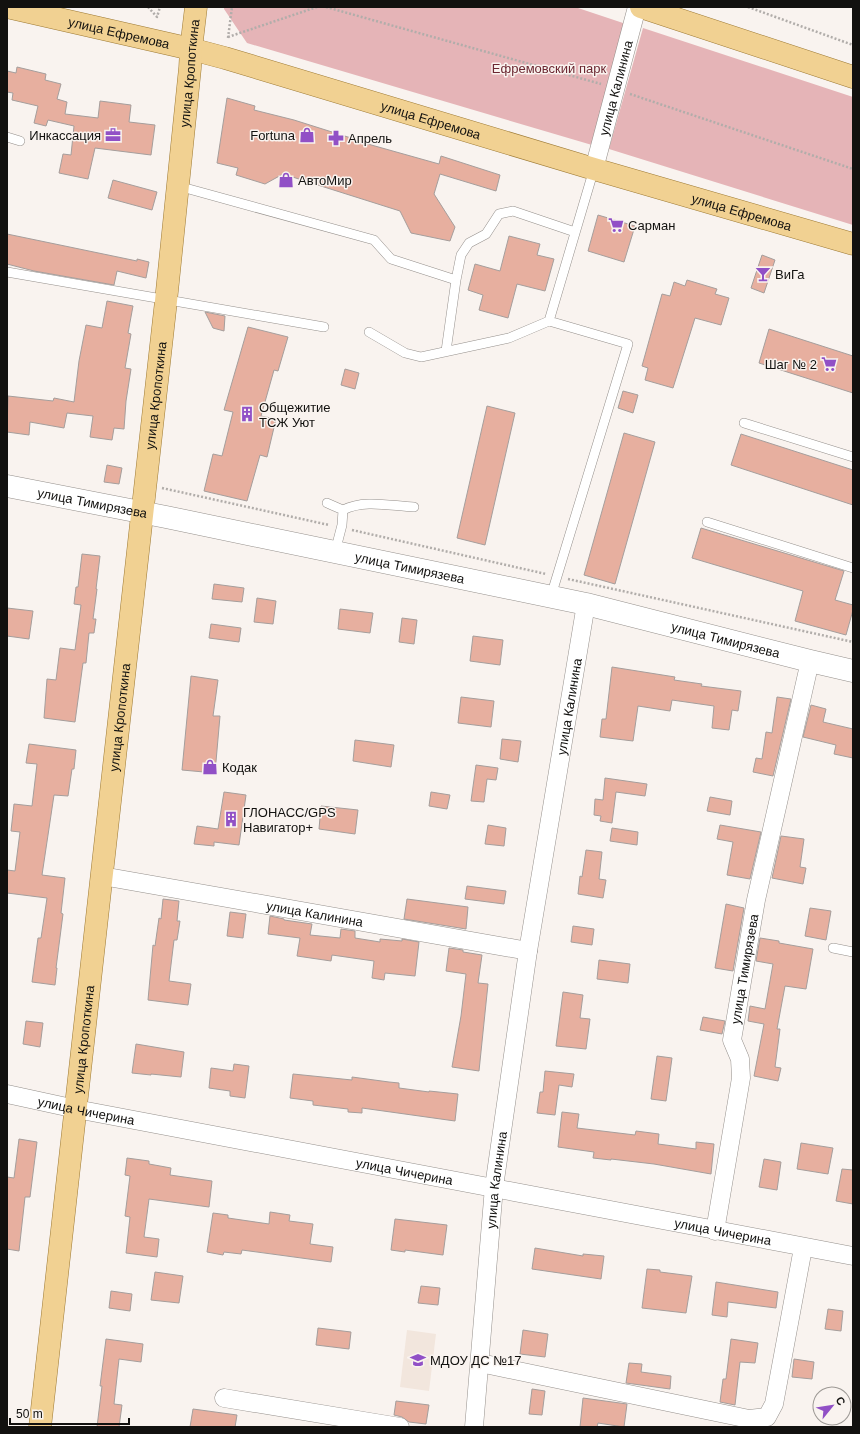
<svg xmlns="http://www.w3.org/2000/svg" width="860" height="1434" font-family="Arial,sans-serif">
  <rect width="100%" height="100%" fill="#f9f3ef"/>
  <!-- built -->
  <path fill="#f2e6dd" d="M407,1330L436,1334L429,1391L400,1387Z"/>
  <!-- green -->
  <path fill="#e5b4b7" d="M224,7H575L626,24L592,145L247,43L224,9Z
    M643,28L853,97V225L609,149Z"/>
  <!-- building -->
  <path fill="#e7af9f" stroke="#a59e9c" d="M17,67L46,74L45,80L61,84L57,99L67,102L65,114L98,118L100,101L131,105L129,122L155,125L151,155L95,148L88,179L59,173L63,154L71,155L74,126L48,120L46,126L34,123L38,106L12,100L13,93L7,92V71L16,73Z
    M227,98L255,106L254,110L294,120L351,138L350,139L439,164L441,156L500,175L496,191L440,174L434,194L455,227L450,241L411,233L400,211L283,174L265,184L236,175L238,168L217,163Z
    M113,180L157,192L152,210L108,198Z
    M598,215L635,226L624,262L588,251Z
    M7,234L137,261V259L149,262L146,278L117,271L114,285L34,271L7,264Z
    M509,236L540,244L537,255L554,259L545,291L517,284L508,318L479,310L483,295L468,290L475,264L500,271Z
    M762,255L775,260L764,293L751,288Z
    M687,280L717,289L715,294L729,298L721,325L695,318L673,388L645,380L648,368L642,366L662,294L670,296L674,282L685,286Z
    M107,301L133,306L128,333L131,334L125,368L131,369L126,401L124,429L114,428L112,440L90,437L93,416L67,413L64,428L30,422L29,435L7,432L8,396L53,401L54,398L74,402L79,361L86,325L102,328Z
    M205,312L225,316L224,331L213,328Z
    M248,327L288,337L278,371L274,370L261,416L276,419L267,457L260,455L247,501L204,491L213,454L222,456L233,412L224,410Z
    M769,329L853,356V393L759,363Z
    M345,369L359,373L355,389L341,385Z
    M623,391L638,395L633,413L618,408Z
    M487,406L515,413L485,545L457,538Z
    M624,433L655,442L615,584L584,575Z
    M741,434L853,470V505L731,465Z
    M107,465L122,468L119,484L104,482Z
    M701,528L844,571L835,600L853,605V610L846,635L795,621L803,591L692,558Z
    M82,554L100,556L96,589H97L93,619H96L94,633H89L86,663H83L75,722L44,718L47,679L56,680L60,648L75,650L81,605L74,604L76,587H78Z
    M214,584L244,588L242,602L212,599Z
    M257,598L276,601L273,624L254,622Z
    M7,608L33,611L29,639L7,636Z
    M340,609L373,613L370,633L338,629Z
    M402,618L417,620L414,644L399,642Z
    M211,624L241,628L239,642L209,638Z
    M473,636L503,640L500,665L470,661Z
    M612,667L675,677L674,680L702,684L701,686L741,691L738,711L732,710L729,730L712,728L714,706L672,700L670,711L638,706L633,741L600,737L602,719H606Z
    M191,676L218,680L213,716H220L215,773L182,770Z
    M461,697L494,701L491,727L458,723Z
    M777,697L791,699L773,776L753,772L756,758L762,759L766,732L772,733Z
    M811,705L826,709L823,722L853,729V758L834,754L836,745L803,737Z
    M502,739L521,741L518,762L500,759Z
    M355,740L394,745L391,767L353,761Z
    M29,744L76,750L74,769H72L68,796L54,795L42,875L65,878L61,913L63,914L56,968H57L55,985L32,982L38,938H41L47,898L7,893V870L15,871L20,832L11,831L14,804L32,806L37,764L26,763Z
    M476,765L498,768L496,780L487,779L484,802L471,801Z
    M605,778L647,784L645,796L616,792L612,823L600,821L601,816L594,815L595,799L603,800Z
    M224,792L246,795L239,845L214,842V846L194,844L197,826L218,829Z
    M431,792L450,795L447,809L429,806Z
    M710,797L732,801L730,815L707,811Z
    M321,806L358,810L355,834L319,829Z
    M488,825L506,828L504,846L485,844Z
    M720,825L761,832L750,879L727,875L733,842L717,839Z
    M612,828L638,832L637,845L610,841Z
    M781,836L804,839L800,867L806,868L803,884L772,878Z
    M586,850L602,852L599,879L606,880L603,898L578,894L580,876L582,877Z
    M467,886L506,891L504,904L465,899Z
    M163,899L179,901L177,921H180L177,940H174L169,981L191,984L188,1005L148,1000L153,945L155,946L159,918L161,919Z
    M407,899L468,907L466,929L404,919Z
    M726,904L744,908L733,971L715,968Z
    M810,908L831,911L826,940L805,936Z
    M230,912L246,914L243,938L227,936Z
    M270,916L284,919V920L312,924L310,935L340,938L341,929L355,931V938L380,942V939L402,941V939L419,942L415,976L385,973L384,980L372,978L374,961L332,955L331,961L297,956L300,938L268,934Z
    M573,926L594,929L592,945L571,942Z
    M760,938L779,941V943L813,949L806,989L785,986L777,1029H780L775,1067L781,1068L778,1081L754,1076L764,1024L748,1021L750,1006L765,1009L773,964L756,961Z
    M449,948L463,950V952L482,955L478,983L488,984L479,1071L452,1067L461,1016L466,974L446,971Z
    M599,960L630,964L628,983L597,979Z
    M563,992L583,995L580,1018L590,1019L586,1049L556,1046Z
    M703,1017L725,1021L722,1034L700,1030Z
    M26,1021L43,1023L40,1047L23,1044Z
    M136,1044L184,1052L181,1077L151,1074V1075L132,1073Z
    M657,1056L672,1058L666,1101L651,1099Z
    M234,1064L249,1066L245,1098L230,1096V1091L209,1088L211,1068L233,1071Z
    M545,1071L574,1074L572,1087L559,1085L555,1115L537,1113L540,1092H543Z
    M293,1074L352,1080V1077L389,1082L399,1083V1088L429,1092V1091L458,1094L455,1121L362,1108V1113L348,1112V1109L313,1105V1101L290,1098Z
    M562,1112L579,1114L577,1128L635,1135L636,1131L659,1134L658,1144L696,1149V1142L714,1144L711,1174L654,1164L611,1159V1160L593,1158L594,1152L558,1147Z
    M19,1139L37,1142L30,1197H25L19,1251L7,1249V1177L14,1178Z
    M801,1143L833,1148L828,1174L797,1169Z
    M127,1158L149,1161V1164L171,1168L170,1175L212,1181L209,1207L149,1199L144,1237L159,1239L157,1257L126,1253L130,1217L125,1216L130,1176L125,1175Z
    M764,1159L781,1162L777,1190L759,1187Z
    M842,1169L853,1170V1204L836,1201Z
    M270,1212L290,1215L289,1221L313,1224L310,1244L333,1247L331,1262L242,1250L241,1254L224,1252L223,1255L207,1252L213,1213L228,1215V1218L269,1224Z
    M395,1219L447,1225L443,1255L405,1250V1252L391,1250Z
    M535,1248L583,1256V1254L604,1256L601,1279L532,1269Z
    M647,1269L660,1270V1272L692,1276L686,1313L642,1308Z
    M155,1272L183,1276L179,1303L151,1300Z
    M716,1282L778,1292L776,1308L728,1302L727,1317L712,1315Z
    M421,1286L440,1288L438,1305L418,1303Z
    M111,1291L132,1294L130,1311L109,1308Z
    M828,1309L843,1311L841,1331L825,1329Z
    M318,1328L351,1332L349,1349L316,1345Z
    M523,1330L548,1334L545,1357L520,1354Z
    M106,1339L143,1344L141,1362L119,1359L114,1404L122,1405L119,1427H97L102,1386H100Z
    M731,1339L758,1343L755,1363L740,1362L735,1405L720,1402L723,1379H726Z
    M794,1359L814,1362L812,1379L792,1377Z
    M629,1363L642,1364L641,1372L671,1376L670,1389L626,1383Z
    M532,1389L545,1391L542,1415L529,1414Z
    M583,1398L627,1404L624,1427L598,1423L597,1427H580Z
    M396,1401L429,1405L426,1424L409,1422L402,1417L394,1415Z
    M193,1409L237,1415L235,1427H190Z"/>
  <g fill="none" stroke-linecap="round" stroke-linejoin="round">
    <defs>
      <path id="service" d="M7,137L20,141
        M178,186L374,240L391,259L456,280
        M7,272L324,327
        M369,332L405,353L421,357L509,338L549,321
        M446,351L456,280L461,255L469,243L486,234L499,214L513,211L575,232
        M744,423L853,457
        M327,503L343,510L342,525L335,552
        M343,510C364,499 391,506 414,507
        M707,522L853,568
        M551,596L628,344L549,321L594,169
        M833,948L853,952"/>
      <g id="minor">
        <path id="s1" d="M594,169L637,7"/>
        <path id="s2" d="M102,876L528,951"/>
        <path id="s3" d="M7,1094L76,1109L853,1256"/>
        <path id="s4" d="M715,1231L741,1078L740,1059L732,1040L756,900L810,661"/>
        <path d="M480,1363L749,1419L767,1417L774,1404L803,1248"/>
        <path d="M224,1398L400,1427"/>
        <path id="s5" d="M474,1427L494,1187L528,951L586,604"/>
      </g>
      <g id="tertiary">
        <path id="s6" d="M7,486L166,517L586,604L810,661L853,671"/>
      </g>
      <g id="primary">
        <path id="s7" d="M7,7L191,49L225,58L594,169L853,244"/>
        <path d="M641,7L853,77"/>
        <path id="s8" d="M40,1427L166,301L190,68L191,49L196,7"/>
      </g>
    </defs>
    <!-- service casing -->
    <use href="#service" stroke="#95908c" stroke-width="10"/>
    <!-- minor casing -->
    <use href="#minor" stroke="#95908c" stroke-width="19"/>
    <!-- tertiary casing -->
    <use href="#tertiary" stroke="#95908c" stroke-width="23"/>
    <!-- primary casing -->
    <use href="#primary" stroke="#9d7a35" stroke-width="23"/>
    <!-- path -->
    <path stroke="#b1adaa" stroke-width="2.5" stroke-dasharray="2 2" stroke-linecap="butt" d="M148,7L157,17L160,7
      M326,7L601,84
      M748,7L853,45
      M228,37L317,7
      M228,38L232,7
      M630,94L853,169
      M162,488L329,525
      M352,530L546,574
      M568,579L853,642"/>
    <!-- service -->
    <use href="#service" stroke="#fff" stroke-width="9"/>
    <!-- minor -->
    <use href="#minor" stroke="#fff" stroke-width="18"/>
    <!-- tertiary -->
    <use href="#tertiary" stroke="#fff" stroke-width="22"/>
    <!-- primary -->
    <use href="#primary" stroke="#f1d192" stroke-width="22"/>
  </g>
  <!-- icons -->
  <defs>
    <symbol id="office-bare" viewBox="-9 -9 18 18"><path d="M-6-3h4V-5.5h4V-3h4V5H-6ZM-1-4.5V-3h2v-1.5ZM-6 0V1H6V0Z" fill="#9150c6" stroke="#f9f3ef" stroke-width="2.5" paint-order="stroke"/></symbol>
    <symbol id="shop-bare" viewBox="-9 -9 18 18"><path d="M-5-2.5h2.3a2.7 3.5 0 0 1 5.4 0H5L5.5 6h-11ZM-1.5-2.5h3a1.5 2.3 0 0 0-3 0Z" fill="#9150c6" stroke="#f9f3ef" stroke-width="2.5" paint-order="stroke"/></symbol>
    <symbol id="pharmacy-bare" viewBox="-9 -9 18 18"><path d="M-2-6h4v4h4v4h-4v4h-4v-4h-4v-4h4Z" fill="#9150c6" stroke="#f9f3ef" stroke-width="2.5" paint-order="stroke"/></symbol>
    <symbol id="supermarket-bare" viewBox="-9 -9 18 18"><path d="M-6-5.5h2.5l.6 2H6L4.5 2H-2.5L-4.4-4H-6ZM-1.5 3.2a1.3 1.3 0 1 0 .1 0ZM3 3.2a1.3 1.3 0 1 0 .1 0Z" fill="#9150c6" stroke="#f9f3ef" stroke-width="2.5" paint-order="stroke"/></symbol>
    <symbol id="bar-bare" viewBox="-9 -9 18 18"><path d="M-6-5H6L.8 .8V4.5H3.5V6h-7V4.5H-.8V.8Z" fill="#9150c6" stroke="#f9f3ef" stroke-width="2.5" paint-order="stroke"/></symbol>
    <symbol id="building-bare" viewBox="-9 -9 18 18"><path d="M-4-6H4V6H1V3H-1V6H-4ZM-2.5-4.3h1.7v1.8h-1.7ZM.8-4.3h1.7v1.8H.8ZM-2.5-1h1.7V.8h-1.7ZM.8-1h1.7V.8H.8Z" fill="#9150c6" stroke="#f9f3ef" stroke-width="2.5" paint-order="stroke"/></symbol>
    <symbol id="school-bare" viewBox="-9 -9 18 18"><path d="M0-5L7-2L0 1L-7-2ZM-4 1L0 2.5L4 1V4Q0 6-4 4Z" fill="#9150c6" stroke="#f9f3ef" stroke-width="2.5" paint-order="stroke"/></symbol>
  </defs>
  <g fill-rule="evenodd">
    <use href="#office-bare" x="102" y="124" width="22" height="22"/>
    <use href="#shop-bare" x="296" y="124" width="22" height="22"/>
    <use href="#pharmacy-bare" x="325" y="127" width="22" height="22"/>
    <use href="#shop-bare" x="275" y="169" width="22" height="22"/>
    <use href="#supermarket-bare" x="605" y="214" width="22" height="22"/>
    <use href="#bar-bare" x="752" y="263" width="22" height="22"/>
    <use href="#supermarket-bare" x="818" y="353" width="22" height="22"/>
    <use href="#building-bare" x="236" y="403" width="22" height="22"/>
    <use href="#shop-bare" x="199" y="756" width="22" height="22"/>
    <use href="#building-bare" x="220" y="808" width="22" height="22"/>
    <use href="#school-bare" x="407" y="1349" width="22" height="22"/>
  </g>
  <g text-anchor="middle" dominant-baseline="central" stroke-width="3" stroke-linejoin="round" paint-order="stroke">
    <!-- street labels -->
    <g font-size="13" fill="#12110f" stroke="#f9f3ef">
      <text stroke="none"><textPath href="#s7" startOffset="115">улица Ефремова</textPath></text>
      <text stroke="none"><textPath href="#s8" startOffset="1362">улица Кропоткина</textPath></text>
      <text stroke="none"><textPath href="#s1" startOffset="84">улица Калинина</textPath></text>
      <text stroke="none"><textPath href="#s7" startOffset="439">улица Ефремова</textPath></text>
      <text stroke="none"><textPath href="#s7" startOffset="763">улица Ефремова</textPath></text>
      <text stroke="none"><textPath href="#s8" startOffset="1038">улица Кропоткина</textPath></text>
      <text stroke="none"><textPath href="#s6" startOffset="87">улица Тимирязева</textPath></text>
      <text stroke="none"><textPath href="#s6" startOffset="411">улица Тимирязева</textPath></text>
      <text stroke="none"><textPath href="#s6" startOffset="735">улица Тимирязева</textPath></text>
      <text stroke="none"><textPath href="#s5" startOffset="727">улица Калинина</textPath></text>
      <text stroke="none"><textPath href="#s8" startOffset="714">улица Кропоткина</textPath></text>
      <text stroke="none"><textPath href="#s2" startOffset="216">улица Калинина</textPath></text>
      <text stroke="none"><textPath href="#s4" startOffset="267">улица Тимирязева</textPath></text>
      <text stroke="none"><textPath href="#s8" startOffset="390">улица Кропоткина</textPath></text>
      <text stroke="none"><textPath href="#s3" startOffset="81">улица Чичерина</textPath></text>
      <text stroke="none"><textPath href="#s3" startOffset="405">улица Чичерина</textPath></text>
      <text stroke="none"><textPath href="#s5" startOffset="248">улица Калинина</textPath></text>
      <text stroke="none"><textPath href="#s3" startOffset="729">улица Чичерина</textPath></text>
    </g>
    <!-- park labels -->
    <g font-size="13" fill="#6c2731" stroke="#f9f3ef">
      <text x="549" y="68">Ефремовский парк</text>
    </g>
    <!-- poi labels -->
    <g font-size="13" fill="#12110f" stroke="#f9f3ef" text-anchor="start">
      <text x="101" y="135" text-anchor="end">Инкассация</text>
      <text x="295" y="135" text-anchor="end">Fortuna</text>
      <text x="348" y="138">Апрель</text>
      <text x="298" y="180">АвтоМир</text>
      <text x="628" y="225">Сарман</text>
      <text x="775" y="274">ВиГа</text>
      <text x="817" y="364" text-anchor="end">Шаг № 2</text>
      <text x="259" y="407">Общежитие<tspan x="259" dy="15">ТСЖ Уют</tspan></text>
      <text x="222" y="767">Кодак</text>
      <text x="243" y="812">ГЛОНАСС/GPS<tspan x="243" dy="15">Навигатор+</tspan></text>
      <text x="430" y="1360">МДОУ ДС №17</text>
    </g>
  </g>
  <!-- border -->
  <rect width="860" height="1434" fill="none" stroke="#12110f" stroke-width="16"/>
  <!-- north arrow -->
  <g transform="translate(832 1406) rotate(60)"><circle r="19" fill="#f9f3ef" stroke="#9d9995"/>
  <path d="M0-3L7 15L0 10L-7 15Z" fill="#9150c6"/>
  <text y="-6" font-size="11" font-weight="bold" text-anchor="middle" fill="#12110f">С</text>
  </g>
  <!-- scale -->
  <path d="M10 1418v6h119v-6" fill="none" stroke="#12110f" stroke-width="2"/>
  <text x="16" y="1418" font-size="12" fill="#12110f" stroke="#f9f3ef" stroke-width="3" paint-order="stroke">50 m</text>
</svg>
